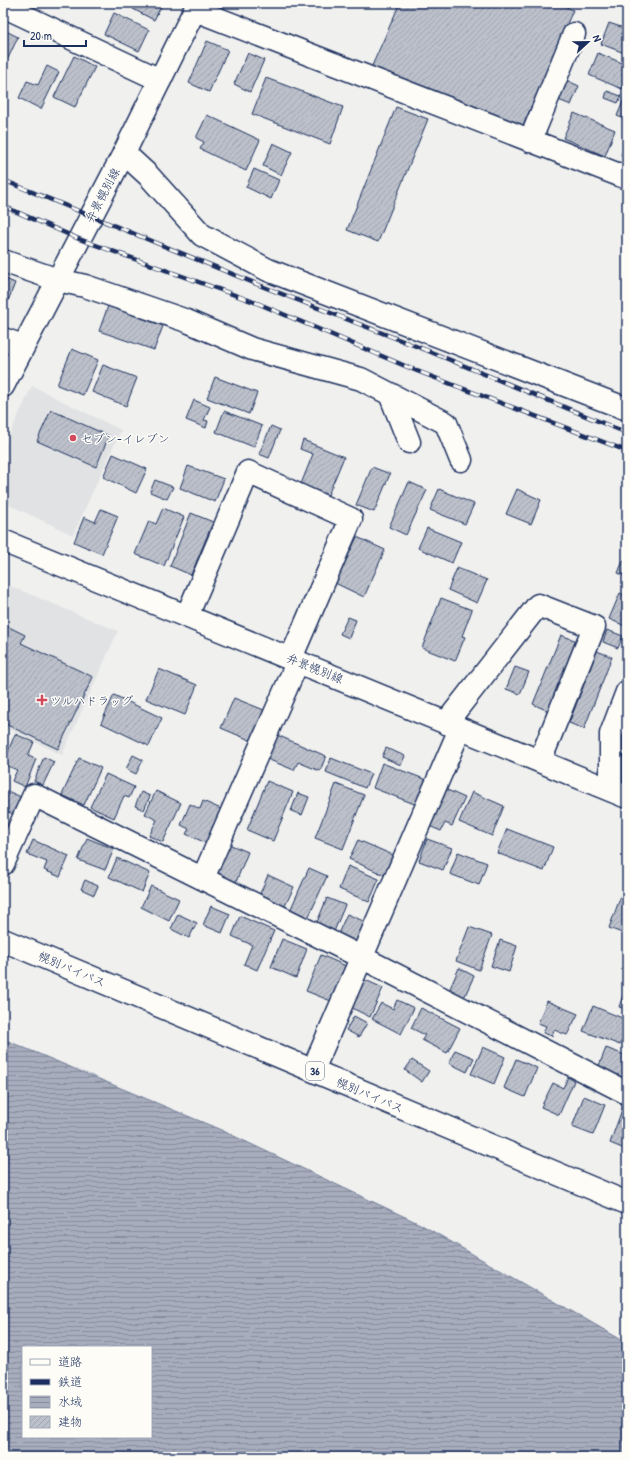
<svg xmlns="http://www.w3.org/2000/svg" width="630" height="1460" font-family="'Patrick Hand','Klee One',sans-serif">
  <defs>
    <pattern id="water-rules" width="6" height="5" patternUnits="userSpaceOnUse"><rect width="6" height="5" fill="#a7adbd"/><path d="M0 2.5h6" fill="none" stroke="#878d9d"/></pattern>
    <pattern id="building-hatch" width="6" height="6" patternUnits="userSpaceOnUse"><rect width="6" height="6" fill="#bbc0ca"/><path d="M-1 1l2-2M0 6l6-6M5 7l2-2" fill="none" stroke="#a0a5b0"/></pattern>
  </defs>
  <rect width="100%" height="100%" fill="#f0f0ee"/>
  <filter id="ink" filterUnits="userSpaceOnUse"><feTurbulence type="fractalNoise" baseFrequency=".025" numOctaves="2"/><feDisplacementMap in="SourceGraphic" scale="8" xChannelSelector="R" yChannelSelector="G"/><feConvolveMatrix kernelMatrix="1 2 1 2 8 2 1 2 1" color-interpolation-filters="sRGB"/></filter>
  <g filter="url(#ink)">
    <!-- built -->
    <path fill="#e0e2e3" d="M32,386L121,430L73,535L3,502V449Z
      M3,583L118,631L62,755L3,726Z"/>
    <!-- water -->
    <path fill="url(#water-rules)" stroke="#6f7b97" fill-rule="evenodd" d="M3,1039L219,1129L420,1224L627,1343V1457H3ZM23,1347H151V1437H23Z"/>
    <!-- building -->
    <path fill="url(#building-hatch)" stroke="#1b2f5e" d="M136,3H163L154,20L133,9Z
      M400,3H557L573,10L522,128L371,68Z
      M114,13L149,30L139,51L104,34Z
      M609,23L627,29V54L601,44Z
      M4,30L18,37L3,69V32Z
      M207,41L228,50L209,92L189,83Z
      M248,53L264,60L250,92L234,84Z
      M598,53L627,65V76L622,89L589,75Z
      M74,56L95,67L75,107L54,97Z
      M47,66L59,72L41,109L19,98L27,81L38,85Z
      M266,78L343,107L330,144L252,114Z
      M564,79L579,86L571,105L556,99Z
      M607,91L621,96L618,103L605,98Z
      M624,99L627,101V120L617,116Z
      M396,107L428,119L378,242L347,230Z
      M574,113L615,130L605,156L563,138Z
      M207,115L260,140L246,171L200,149L204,142L196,138Z
      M627,139V157L621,155Z
      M273,143L292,152L281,175L263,166Z
      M254,169L279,180L271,199L246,187Z
      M3,231L7,232L3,240Z
      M3,278L15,283L3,314Z
      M108,306L163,326L154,350L99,331Z
      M72,349L98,360L83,395L57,385Z
      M103,365L137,378L126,406L92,392Z
      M215,377L257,393L249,414L207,398Z
      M194,400L210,407L204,420L208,421L206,428L186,420Z
      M51,410L109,436L96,467L37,441Z
      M224,411L262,426L254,447L216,432Z
      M271,426L280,430L269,458L259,454Z
      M303,440L344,457L328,495L301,484L313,454L300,449Z
      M113,454L147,469L136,493L103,477Z
      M188,466L224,479L215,502L180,488Z
      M372,467L390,474L374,512L356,505Z
      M155,480L173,487L167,499L150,492Z
      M409,482L427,490L406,535L389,527Z
      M439,489L474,504L465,524L430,510Z
      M517,489L541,500L531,524L506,514Z
      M163,508L184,517L164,566L135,554L149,521L156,524Z
      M101,509L118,516L102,554L74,542L84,517L95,522Z
      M191,513L213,522L191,575L170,566Z
      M427,528L461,542L452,563L418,548Z
      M357,537L385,550L364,597L335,583Z
      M623,561L627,563V577L618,573Z
      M457,568L487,580L477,603L448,590Z
      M620,593L627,596V621L625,626L609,619Z
      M441,598L472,610L462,636L465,637L455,661L422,648Z
      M348,617L356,620L349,638L340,634Z
      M3,624L25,635L21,643L93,677L58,749L3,723Z
      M607,630L623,636L618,648L603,642Z
      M561,635L577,641L548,711L533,704Z
      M597,651L612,657L584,729L569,723Z
      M515,667L529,672L520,694L506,689Z
      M159,669L197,685L185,715L146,699Z
      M114,695L162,718L149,746L101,723Z
      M234,698L264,710L252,741L221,728Z
      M15,734L34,742L28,756L36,759L25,787L12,781L17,770L3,764Z
      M277,735L326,756L320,771L298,762L294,770L267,759Z
      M386,748L405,756L401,765L382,757Z
      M133,755L143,760L136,774L126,769Z
      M44,757L54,762L43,785L34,781Z
      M79,758L101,768L84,805L62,795Z
      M331,758L371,774L365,788L326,772Z
      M382,763L427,780L417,805L373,788Z
      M106,774L134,787L129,798L124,796L114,818L90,807Z
      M267,781L293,792L273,841L247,830Z
      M336,784L364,795L343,849L315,838Z
      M3,789L21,797L13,814L3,810Z
      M445,789L465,798L452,826L445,823L441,831L429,826Z
      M156,791L181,803L163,842L149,836L157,820L145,814Z
      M141,792L150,796L144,810L135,806Z
      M472,792L504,806L492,836L459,822Z
      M298,793L309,797L302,815L291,811Z
      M203,801L221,809L206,843L186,834L189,829L181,825L190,804L200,809Z
      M507,829L553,847L544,871L497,853Z
      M87,838L114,849L105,870L78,860Z
      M427,839L452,848L443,870L419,861Z
      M33,840L69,856L60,877L44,870L47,862L27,854Z
      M358,840L393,855L384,875L349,859Z
      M226,843L248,852L236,882L215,873Z
      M458,852L487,863L479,885L450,874Z
      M117,858L150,873L142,892L109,877Z
      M348,866L379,879L369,902L339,889Z
      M309,868L327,876L306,923L288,915Z
      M268,875L294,887L284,908L259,896Z
      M85,880L98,886L94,895L81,889Z
      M151,886L179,899L169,921L141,907Z
      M622,893L627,895V935L609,928Z
      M327,898L345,905L333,934L315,927Z
      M211,906L230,914L222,933L203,925Z
      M178,914L197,923L189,938L171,929Z
      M347,914L368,923L357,947L336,938Z
      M240,916L274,931L257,970L244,964L252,945L232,936Z
      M469,927L492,935L479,970L456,961Z
      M282,939L307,949L296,978L271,967Z
      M500,940L517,946L509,972L491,966Z
      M321,955L346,966L331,1001L306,991Z
      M459,968L474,976L462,1002L447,995Z
      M363,979L383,988L370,1017L350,1007Z
      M625,989L627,990V1009L619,1007Z
      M397,1000L414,1008L401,1034L372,1019L381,1003L393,1009Z
      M547,1001L578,1014L567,1035L554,1030L552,1036L543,1033L546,1026L538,1023Z
      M593,1006L627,1020V1028L620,1045L583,1031Z
      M421,1008L460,1028L447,1053L422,1040L425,1035L411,1028Z
      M354,1016L367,1023L359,1037L346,1030Z
      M483,1047L505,1057L494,1084L471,1074Z
      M606,1048L627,1056V1074L624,1080L598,1068Z
      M455,1050L474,1058L467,1072L449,1063Z
      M516,1059L537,1068L525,1097L504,1088Z
      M412,1060L429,1071L422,1082L405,1070Z
      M568,1077L574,1081L559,1115L541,1107L553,1083L563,1088Z
      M584,1096L605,1105L593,1135L572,1127Z
      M623,1107L627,1108V1150L610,1143Z"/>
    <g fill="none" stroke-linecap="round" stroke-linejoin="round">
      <defs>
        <path id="minor" d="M3,6L160,80
          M195,10L627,178
          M530,141L574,34
          M124,153L149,176L202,235L268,270L627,409
          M3,261L58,280L85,286L187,321L252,349L361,379L446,423L461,460
          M3,339L23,346
          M390,394L409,442
          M187,616L248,472L351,519L291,658
          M446,723L538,605L594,627L540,761
          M611,790V734L627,692
          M3,864L34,795L361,957L627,1093
          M203,878L298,661
          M313,1070L460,729"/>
        <path id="major" d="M3,386L124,153L198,3
          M3,541L627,797"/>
        <path id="highway" d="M3,940L627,1203"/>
      </defs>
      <!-- minor casing -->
      <use href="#minor" stroke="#1b2f5e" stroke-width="25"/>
      <!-- major casing -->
      <use href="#major" stroke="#1b2f5e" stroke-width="25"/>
      <!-- highway casing -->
      <use href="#highway" stroke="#1b2f5e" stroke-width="25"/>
      <!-- minor -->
      <use href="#minor" stroke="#fdfcf7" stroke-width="22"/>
      <!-- major -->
      <use href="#major" stroke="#fdfcf7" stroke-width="22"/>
      <!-- highway -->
      <use href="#highway" stroke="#fdfcf7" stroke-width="22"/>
      <defs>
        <path id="rail" d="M3,180L264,287L426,350L627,433
          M3,206L79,239L257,303L417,371L627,451"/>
      </defs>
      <!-- rail casing -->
      <use href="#rail" stroke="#1b2f5e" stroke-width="4.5"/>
      <!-- rail -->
      <use href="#rail" stroke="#fdfcf7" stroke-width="3" stroke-dasharray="9" stroke-linecap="butt"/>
    </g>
  </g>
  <!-- markers -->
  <g fill="#d1495b" stroke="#fdfcf7" stroke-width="1.5">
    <circle cx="73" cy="438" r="4"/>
    <path d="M40 694h4v4h4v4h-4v4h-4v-4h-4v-4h4z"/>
  </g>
  <g text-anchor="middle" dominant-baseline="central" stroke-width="3" stroke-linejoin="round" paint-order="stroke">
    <!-- shield labels -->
    <rect fill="#fdfcf7" stroke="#5f6c8c" stroke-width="1" x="306" y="1062" width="18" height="18" rx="3"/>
    <g font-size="11" font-weight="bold" fill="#1b2f5e">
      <text x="315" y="1071">36</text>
    </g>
    <!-- street labels -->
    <g font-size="12" fill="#1b2f5e" stroke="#fdfcf7">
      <text transform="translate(102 195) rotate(-62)">弁景幌別線</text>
      <text transform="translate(315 668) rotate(22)">弁景幌別線</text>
      <text transform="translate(72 969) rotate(23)">幌別バイパス</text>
      <text transform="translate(370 1095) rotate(23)">幌別バイパス</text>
    </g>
    <!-- poi labels -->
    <g font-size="12" fill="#1b2f5e" stroke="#fdfcf7" text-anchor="start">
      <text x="81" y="438">セブン-イレブン</text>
      <text x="50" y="700">ツルハドラッグ</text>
    </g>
  </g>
  <!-- margin -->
  <rect width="630" height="1460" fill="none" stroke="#fdfcf7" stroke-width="16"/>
  <rect x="8" y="8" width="614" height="1444" fill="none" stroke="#1b2f5e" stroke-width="1.5" filter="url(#ink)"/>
  <!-- legend -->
  <rect x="22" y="1346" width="130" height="92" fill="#fdfcf7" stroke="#a3aaba"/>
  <rect x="30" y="1359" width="20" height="6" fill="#fdfcf7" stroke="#a3aaba"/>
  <text x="58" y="1366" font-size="12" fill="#1b2f5e">道路</text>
  <rect x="30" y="1379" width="20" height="6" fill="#1b2f5e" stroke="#a3aaba"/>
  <text x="58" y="1386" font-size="12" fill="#1b2f5e">鉄道</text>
  <rect x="30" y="1396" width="20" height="12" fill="url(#water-rules)" stroke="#a3aaba"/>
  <text x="58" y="1406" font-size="12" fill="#1b2f5e">水域</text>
  <rect x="30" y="1416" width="20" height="12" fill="url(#building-hatch)" stroke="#a3aaba"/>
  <text x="58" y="1426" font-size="12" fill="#1b2f5e">建物</text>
  <!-- north arrow -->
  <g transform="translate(588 42) rotate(68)" stroke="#fdfcf7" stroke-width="3" paint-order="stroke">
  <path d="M0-3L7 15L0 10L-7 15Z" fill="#1b2f5e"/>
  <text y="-6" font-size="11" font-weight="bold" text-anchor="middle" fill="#1b2f5e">N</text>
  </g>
  <!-- scale -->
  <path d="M24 40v6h62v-6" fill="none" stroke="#1b2f5e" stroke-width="2"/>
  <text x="30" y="40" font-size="12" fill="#1b2f5e" stroke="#fdfcf7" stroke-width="3" paint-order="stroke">20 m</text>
</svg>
